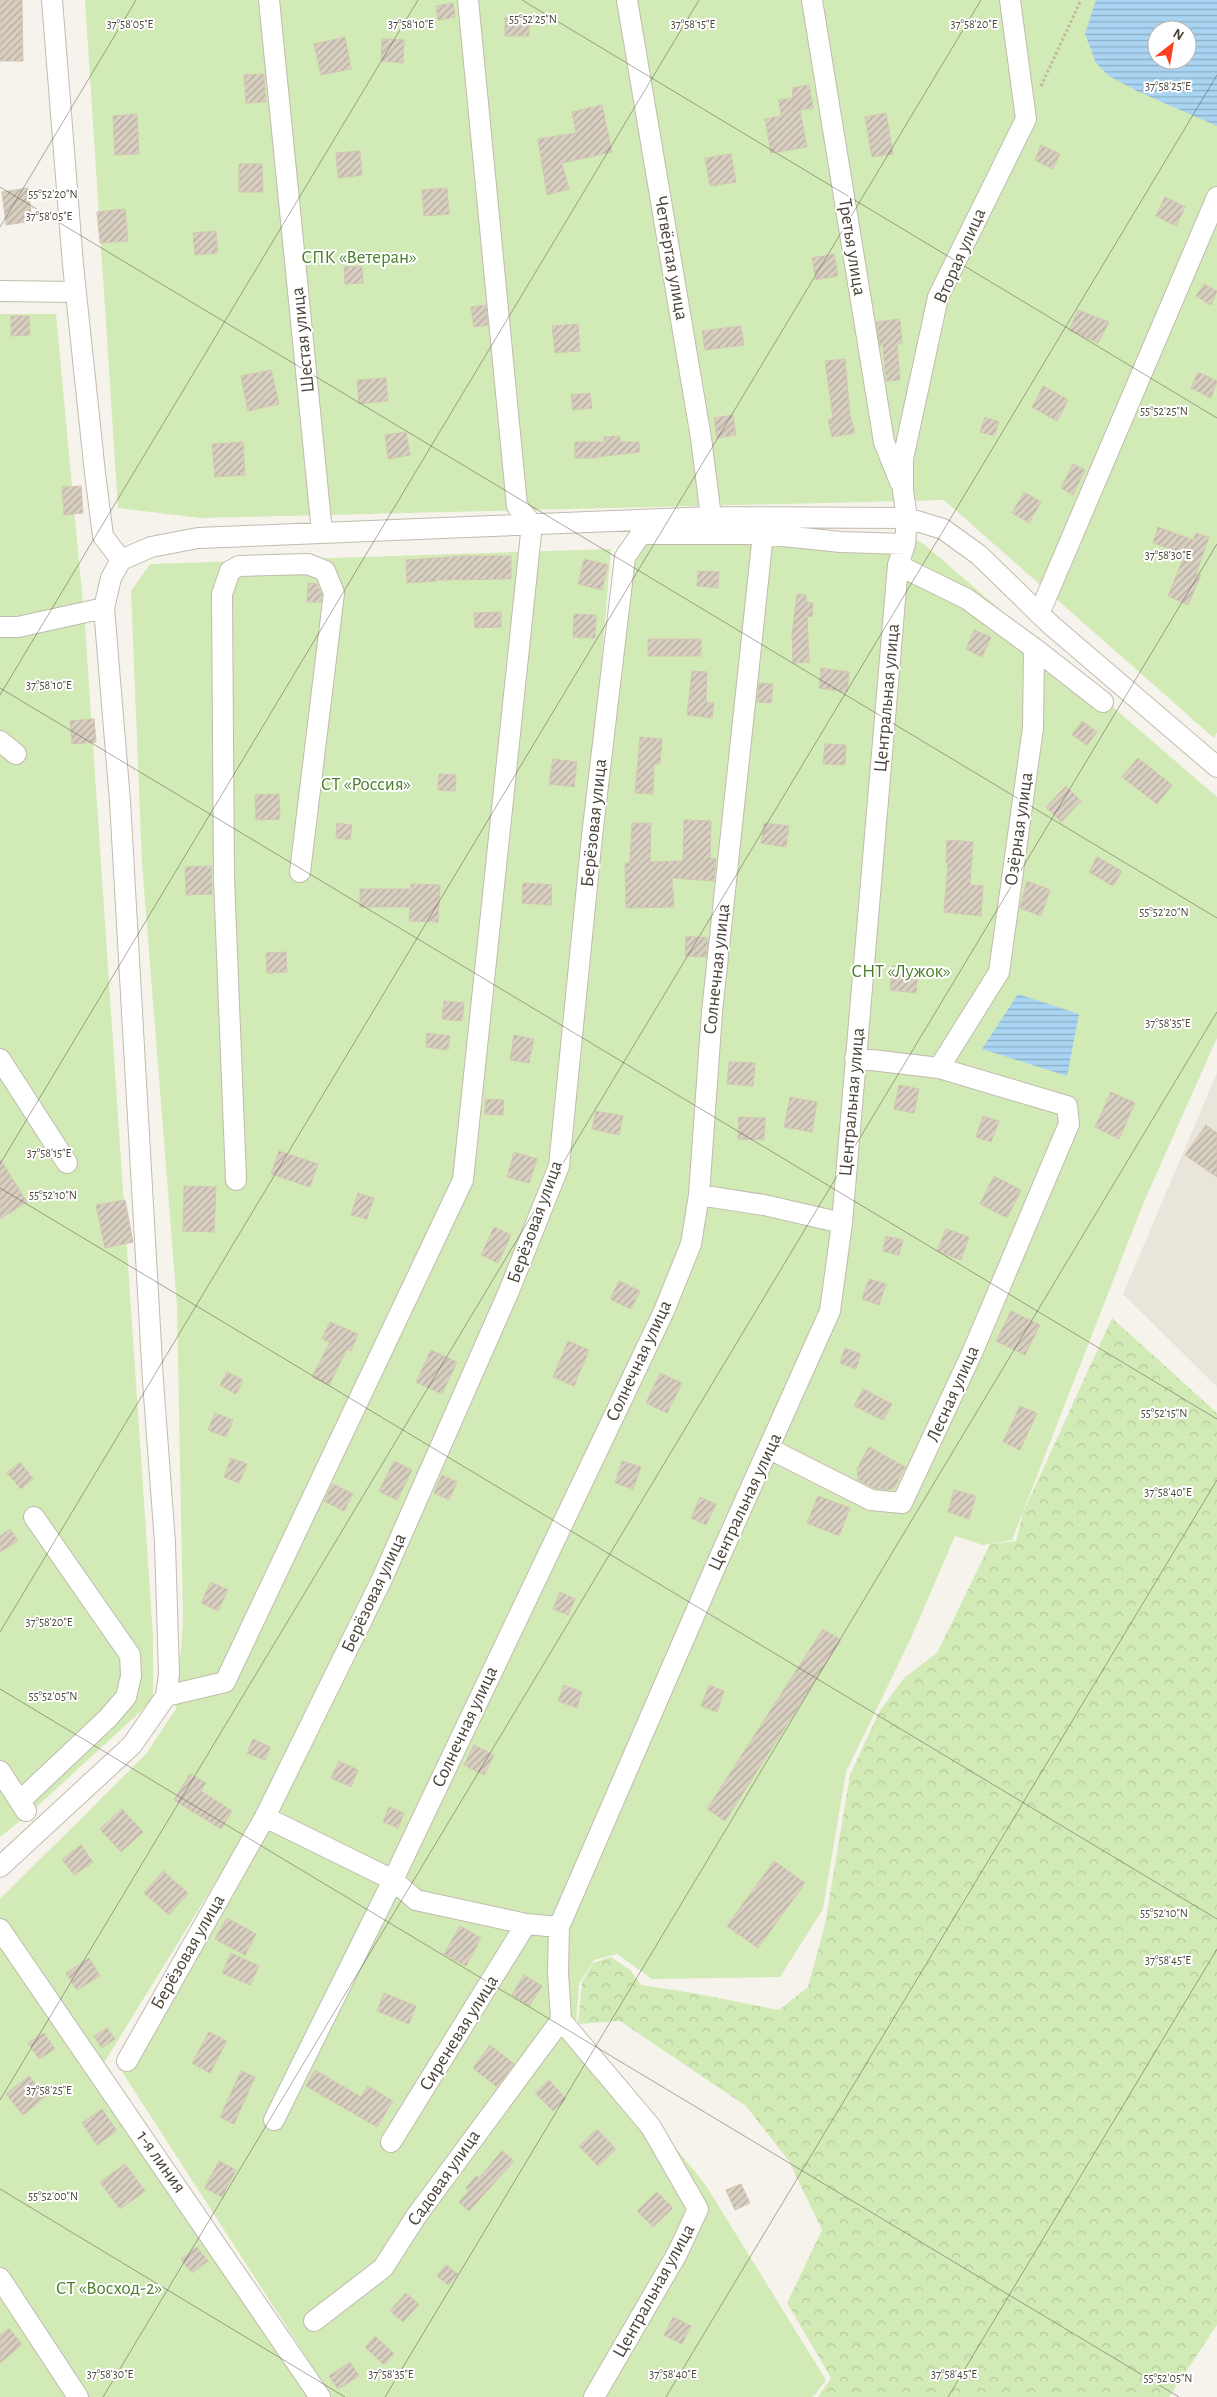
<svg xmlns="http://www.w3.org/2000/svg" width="1217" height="2397" font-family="'Alegreya Sans',sans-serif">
  <defs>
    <pattern id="forest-crowns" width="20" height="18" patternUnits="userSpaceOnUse" patternTransform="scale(1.25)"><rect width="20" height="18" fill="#d2eab5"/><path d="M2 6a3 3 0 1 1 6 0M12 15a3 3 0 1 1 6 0" fill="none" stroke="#b6ca9c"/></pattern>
    <pattern id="water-rules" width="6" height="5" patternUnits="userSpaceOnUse" patternTransform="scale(1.25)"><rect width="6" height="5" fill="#a9d4f2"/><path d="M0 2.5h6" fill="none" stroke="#8caec5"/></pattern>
    <pattern id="building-hatch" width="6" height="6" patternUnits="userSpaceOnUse" patternTransform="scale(1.25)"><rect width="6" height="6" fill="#d8cfc1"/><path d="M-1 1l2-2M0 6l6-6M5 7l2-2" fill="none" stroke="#b1aa9e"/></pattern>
  </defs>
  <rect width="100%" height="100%" fill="#f6f3ec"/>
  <!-- residential -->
  <path fill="#eae5da" d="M1217,1073V1387L1123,1294Z"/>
  <!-- forest -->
  <path fill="url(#forest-crowns)" d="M1112,1318L1217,1413V2325L1169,2397H818L831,2378L787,2303L822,2230L789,2161L746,2106L620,2021L578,2024L582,1982L593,1963L611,1957L630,1970L641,1985L693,1993L779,2010L808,1987L825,1924L850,1775L879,1712L904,1678L937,1653L990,1544L1016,1541L1023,1513Z"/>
  <!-- garden -->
  <path fill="#d2eab5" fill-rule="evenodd" d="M85,0H1217V732L1214,738L944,500L200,518L118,508ZM1157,30H1187V60H1157Z
    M0,314H56L85,626L153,1636V1700L30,1813L0,1837Z
    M905,533L925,545L1217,797V1038L1143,1204L1012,1540L983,1545L955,1536L911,1638L846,1772L823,1909L780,1977L652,1979L617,1954L594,1960L579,1984L576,2025L705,2184L826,2380L813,2397H332L117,2064L285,1790L563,1177L630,544Z
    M611,549L580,926L554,1174L286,1768L102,2066L0,1918V1899L146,1754L176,1709L183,1621L177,1305L142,863L131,591L150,564Z
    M0,1931L312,2397H0Z"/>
  <!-- water -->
  <path fill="url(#water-rules)" fill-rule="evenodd" d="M1096,0H1217V126L1139,92L1109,76L1096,63L1085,34ZM1157,30H1187V60H1157Z
    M1018,994L1079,1014L1067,1076L982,1049Z"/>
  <!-- building -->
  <path fill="url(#building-hatch)" stroke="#d3c7b4" d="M0,0H22L23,61H0Z
    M453,3L455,17L438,20L436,6Z
    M505,18H529V36H505Z
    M345,37L351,69L321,75L314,44Z
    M382,39L404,40L403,63L381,61Z
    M264,74L266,102L246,103L244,75Z
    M809,85L813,108L800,110L807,147L771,153L765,119L781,116L779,100L793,98L792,88Z
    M602,105L612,152L562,163L569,189L547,195L538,139L576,133L572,112Z
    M886,113L893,154L872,157L865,117Z
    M137,114L139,154L115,155L113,116Z
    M1041,145L1060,154L1053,169L1035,160Z
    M360,151L362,175L338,178L336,153Z
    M731,154L736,182L710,186L705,158Z
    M239,164H262L263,192H239Z
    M28,188L32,221L6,225L2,192Z
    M447,188L449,214L424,216L422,190Z
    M1165,197L1185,207L1176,226L1156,216Z
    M125,209L128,241L100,243L97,212Z
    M216,231L218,253L195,255L193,233Z
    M834,254L838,276L816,280L812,258Z
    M362,266L363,283L345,284L344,267Z
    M1204,284L1217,291L1211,305L1196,296Z
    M486,305L488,325L474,327L471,307Z
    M1078,310L1109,322L1098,343L1069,330Z
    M11,316H29L30,335L11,336Z
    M900,319L902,343L897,344L900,380L886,381L883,345L880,346L876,322Z
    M578,324L580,351L555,353L552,326Z
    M741,326L744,345L705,350L702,331Z
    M845,359L850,415L855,433L832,437L828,419L833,418L825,361Z
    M271,370L279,404L248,411L241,376Z
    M1198,372L1217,381L1211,398L1191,388Z
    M386,378L388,401L359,404L357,380Z
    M1043,386L1068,400L1057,421L1032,407Z
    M590,393L592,408L573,410L571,395Z
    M733,415L736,435L717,438L714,418Z
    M985,417L999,422L994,436L980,432Z
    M406,432L410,455L388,459L385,435Z
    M620,436V442H639L640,452L597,457V458H575V442H604V437Z
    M243,442L245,475L215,477L212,444Z
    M1073,464L1085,470L1073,495L1061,488Z
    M81,486L83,513L64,515L62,487Z
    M1024,492L1041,502L1029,523L1012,513Z
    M1158,527L1193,540L1196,533L1209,537L1196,574L1201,575L1188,605L1168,596L1185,554L1153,543Z
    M465,556H511V579L436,580V581L407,583L406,560Z
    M584,559L608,565L602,590L578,584Z
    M698,571L719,572L718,588L697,586Z
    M308,583L317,584L322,595L321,602H307Z
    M797,594L806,595V602L813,603L812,617L807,616L809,662L793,663L792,634Z
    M501,612V627L475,628L474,613Z
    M574,614L596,615L595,638L573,637Z
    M974,630L991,637L982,657L966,649Z
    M648,639H701V656H648Z
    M821,668L849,672L847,692L819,688Z
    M692,671L707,672L706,702L714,703L712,718L687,715Z
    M759,683L773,684L771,703L757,702Z
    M94,719L96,742L72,744L70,721Z
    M1082,721L1097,732L1087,745L1072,735Z
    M640,737L662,739L660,764H654L653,794L635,793Z
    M825,744L846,745L845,765L823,764Z
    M1138,758L1172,785L1157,804L1122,777Z
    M553,759L577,762L574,787L549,784Z
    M439,774L456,775L455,791L438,790Z
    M1066,786L1081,801L1061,822L1046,807Z
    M279,794L280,819L256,820L255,795Z
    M684,820L711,821L710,858L716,859L714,881L672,878L674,907L626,908L625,863H630L632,823H651L650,862L683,861Z
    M337,823L352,825L350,840L336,838Z
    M764,823L789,826L786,847L761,843Z
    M947,840L973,842L970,885L983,886L981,916L944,912L948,863H946Z
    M1097,857L1122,871L1113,886L1089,872Z
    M211,866L212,894L186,895L185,867Z
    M1027,881L1050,890L1041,916L1020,908Z
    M523,883L552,885L551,905L522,903Z
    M411,884L440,885L438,922L409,921L410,907H360V889H411Z
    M686,936L708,938L706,957L685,956Z
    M286,952L287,972L267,973L266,953Z
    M892,966L918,969L916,993L890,990Z
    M444,1001L464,1003L462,1021L442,1019Z
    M427,1033L450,1036L448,1050L426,1047Z
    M514,1035L534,1039L529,1063L510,1060Z
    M729,1062L755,1063L753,1086L727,1084Z
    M899,1085L919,1089L914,1113L894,1109Z
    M1111,1092L1135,1103L1119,1139L1095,1127Z
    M790,1097L817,1102L812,1132L784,1127Z
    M485,1099L504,1100L503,1115L485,1114Z
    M596,1111L623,1116L619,1135L592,1129Z
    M983,1116L999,1121L991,1142L976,1137Z
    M739,1117L765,1118L764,1140L738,1139Z
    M1206,1125L1217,1133V1177L1185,1155Z
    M279,1151L318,1164L310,1187L271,1174Z
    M514,1152L537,1159L529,1183L507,1177Z
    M0,1159L27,1202L0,1219Z
    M994,1176L1021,1190L1007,1218L980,1204Z
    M184,1186L216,1187L214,1232L183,1231Z
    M358,1193L374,1198L367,1219L351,1215Z
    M125,1200L133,1242L105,1248L96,1205Z
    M494,1227L511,1235L498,1263L481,1255Z
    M946,1229L969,1237L961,1260L937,1251Z
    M886,1236L903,1240L899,1255L883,1251Z
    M869,1279L886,1284L879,1305L862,1299Z
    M619,1281L640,1291L631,1309L610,1299Z
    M1011,1311L1040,1325L1025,1355L996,1341Z
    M330,1322L358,1334L351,1351L347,1349L329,1385L312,1377L330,1342L322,1339Z
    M568,1341L589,1350L574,1386L553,1377Z
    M845,1348L861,1354L856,1369L840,1363Z
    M431,1350L457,1362L442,1394L416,1382Z
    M227,1372L243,1380L236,1394L220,1385Z
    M660,1373L682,1383L667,1413L646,1403Z
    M863,1389L892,1404L883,1420L854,1406Z
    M1020,1406L1037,1413L1020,1450L1003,1442Z
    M215,1413L233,1420L226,1437L208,1430Z
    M869,1447L905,1467L894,1488L888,1490L874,1488L858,1480L857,1469Z
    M231,1458L247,1464L239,1483L224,1477Z
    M394,1461L412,1470L397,1500L379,1491Z
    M622,1461L641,1467L633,1489L615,1483Z
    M20,1462L33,1479L21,1489L7,1473Z
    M442,1475L457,1482L449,1500L434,1493Z
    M333,1484L353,1494L344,1511L324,1501Z
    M954,1490L976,1496L969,1519L948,1512Z
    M818,1496L850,1508L839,1536L807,1523Z
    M700,1497L716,1504L706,1525L691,1518Z
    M10,1529L18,1541L0,1552V1536Z
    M211,1582L228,1590L218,1611L201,1603Z
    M560,1592L575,1599L568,1615L553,1609Z
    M823,1629L841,1640L725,1821L707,1809Z
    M564,1685L582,1692L577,1708L558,1701Z
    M709,1685L724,1691L717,1712L701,1706Z
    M253,1739L270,1747L265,1760L247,1753Z
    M474,1745L494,1755L484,1775L464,1765Z
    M339,1761L358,1770L351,1787L331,1778Z
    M190,1774L206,1783L201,1791L232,1811L221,1829L174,1800Z
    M389,1807L404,1813L398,1828L383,1822Z
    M122,1809L143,1832L121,1852L100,1829Z
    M81,1845L93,1862L74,1875L62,1859Z
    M774,1861L805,1883L758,1948L727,1926Z
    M163,1871L188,1893L169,1915L144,1893Z
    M227,1918L256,1934L245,1955L215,1939Z
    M460,1926L481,1938L466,1966L444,1954Z
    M231,1953L259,1966L250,1985L222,1973Z
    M89,1958L100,1976L77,1990L66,1973Z
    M524,1975L542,1986L529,2006L512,1995Z
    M384,1993L416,2006L409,2024L377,2011Z
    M107,2028L115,2039L102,2048L94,2036Z
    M209,2032L227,2041L210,2073L192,2063Z
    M44,2033L55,2049L39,2059L28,2043Z
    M490,2045L514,2064L497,2087L473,2068Z
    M315,2070L361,2097L368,2086L393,2101L377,2127L306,2086Z
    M241,2071L255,2077L234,2124L220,2117Z
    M29,2076L46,2096L23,2115L6,2094Z
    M549,2080L566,2099L553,2111L535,2093Z
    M102,2109L117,2131L97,2145L82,2123Z
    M597,2129L616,2149L598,2166L579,2146Z
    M502,2151L514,2161L469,2211L459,2202L469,2191L466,2188L476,2176L479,2178Z
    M219,2161L236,2170L222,2197L205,2188Z
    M125,2164L145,2191L120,2209L100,2182Z
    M741,2184L750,2203L735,2210L726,2190Z
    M657,2192L673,2208L653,2227L637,2211Z
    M197,2247L208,2261L192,2273L181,2259Z
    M446,2265L458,2274L448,2285L437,2276Z
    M406,2293L419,2304L403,2322L390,2311Z
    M673,2317L691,2326L682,2344L664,2335Z
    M9,2328L22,2345L0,2363V2335Z
    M375,2336L394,2354L384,2365L365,2347Z
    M350,2362L359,2376L338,2389L329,2376Z"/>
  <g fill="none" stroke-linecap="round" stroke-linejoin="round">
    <defs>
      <path id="minor" d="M52,0L73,265L95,473L103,536L121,560
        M269,0L322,532
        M627,0L701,438L711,517
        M812,0L884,442L900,482
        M0,291L76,292
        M1039,614L1217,197
        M0,627H18L104,608
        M1034,648L1103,702
        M0,741L16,754
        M855,1058L939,1068L999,972L1033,728L1034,648L967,599L898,565
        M0,1059L67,1163
        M236,1180L224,879L222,594L230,571L239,566L308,564L325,571L334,593L300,872
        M699,1195L764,1205L842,1223
        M770,1449L871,1500L902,1503L972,1353L1069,1124L1067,1106L939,1068
        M166,1696L225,1682L463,1180L532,524L517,506L468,0
        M0,1771L26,1811
        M20,1801L108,1718L126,1697L131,1676L130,1655L34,1517
        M265,1817L393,1880L416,1900L526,1924L559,1927
        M0,1867L132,1745L166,1696L169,1674L165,1543L153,1381L120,801L104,608L111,578L121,560L151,547L198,538L711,517L907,518L943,529L979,555L1051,625L1217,767
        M0,1929L320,2397
        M127,2061L265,1817L382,1579L509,1291L559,1166L592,836L625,557L641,534H763L841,542L905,544
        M274,2120L393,1880L664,1311L691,1244L699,1195L712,1012L763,534
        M391,2142L526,1924
        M0,2278L78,2397
        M314,2321L383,2268L417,2215L561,2020
        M594,2397L677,2254L698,2209L651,2127L561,2020L558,1972L559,1927L717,1563L830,1311L842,1223L898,565L905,544L907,518L903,491V459L938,297L1026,119L1010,0"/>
    </defs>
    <!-- minor casing -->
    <use href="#minor" stroke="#c2bbae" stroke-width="22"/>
    <!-- path -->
    <path stroke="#c4b79f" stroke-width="3" stroke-dasharray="2.5 2.5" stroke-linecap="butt" d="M1041,86L1081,0"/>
    <!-- minor -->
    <use href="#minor" stroke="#fff" stroke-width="20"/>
  </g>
  <!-- ticks -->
  <path fill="none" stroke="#4b4439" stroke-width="1" stroke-opacity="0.45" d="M522,0L1217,418M0,187L1217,918M0,227L136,0M0,688L1217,1419M0,695L418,0M0,1164L699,0M0,1188L1217,1919M0,1632L981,0M0,1689L1179,2397M0,2100L1217,75M0,2189L345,2397M103,2397L1217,544M385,2397L1217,1012M666,2397L1217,1480M948,2397L1217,1949"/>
  <g text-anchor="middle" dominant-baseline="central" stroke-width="4" stroke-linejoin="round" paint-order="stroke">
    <!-- street labels -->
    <g font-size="19" fill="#4b4439" stroke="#fff">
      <text transform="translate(852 247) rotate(81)">Третья улица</text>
      <text transform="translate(960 256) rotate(-66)">Вторая улица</text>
      <text transform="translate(671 258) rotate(80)">Четвёртая улица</text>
      <text transform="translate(303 340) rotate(-96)">Шестая улица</text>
      <text transform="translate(887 698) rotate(-85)">Центральная улица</text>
      <text transform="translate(594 823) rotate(-84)">Берёзовая улица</text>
      <text transform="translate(1019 829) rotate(-82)">Озёрная улица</text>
      <text transform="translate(717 969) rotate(-84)">Солнечная улица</text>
      <text transform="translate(852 1102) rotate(-85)">Центральная улица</text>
      <text transform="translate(535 1222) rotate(-70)">Берёзовая улица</text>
      <text transform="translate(639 1361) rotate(-65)">Солнечная улица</text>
      <text transform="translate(953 1394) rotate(-66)">Лесная улица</text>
      <text transform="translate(745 1502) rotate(-65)">Центральная улица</text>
      <text transform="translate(374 1593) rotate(-65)">Берёзовая улица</text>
      <text transform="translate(465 1727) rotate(-65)">Солнечная улица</text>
      <text transform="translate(188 1952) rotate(-60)">Берёзовая улица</text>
      <text transform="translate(459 2033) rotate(-58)">Сиреневая улица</text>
      <text transform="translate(161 2162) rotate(55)">1-я линия</text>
      <text transform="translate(444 2178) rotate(-55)">Садовая улица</text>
      <text transform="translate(654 2291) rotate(-61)">Центральная улица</text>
    </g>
    <!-- park labels -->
    <g font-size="19" fill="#4a7f2a" stroke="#fff">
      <text x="359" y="257">СПК «Ветеран»</text>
      <text x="366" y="784">СТ «Россия»</text>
      <text x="901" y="971">СНТ «Лужок»</text>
      <text x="109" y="2288">СТ «Восход-2»</text>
    </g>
  </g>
  <g font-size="12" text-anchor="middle" fill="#4b4439" stroke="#fff" stroke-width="4" stroke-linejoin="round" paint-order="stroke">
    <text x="533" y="23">55°52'25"N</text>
    <text x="130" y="28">37°58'05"E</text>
    <text x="411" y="28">37°58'10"E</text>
    <text x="693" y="28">37°58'15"E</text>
    <text x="974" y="28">37°58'20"E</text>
    <text x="1168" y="90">37°58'25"E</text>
    <text x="53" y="198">55°52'20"N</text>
    <text x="49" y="220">37°58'05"E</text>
    <text x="1164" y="415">55°52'25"N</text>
    <text x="1168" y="559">37°58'30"E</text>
    <text x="49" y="689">37°58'10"E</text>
    <text x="1164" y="916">55°52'20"N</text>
    <text x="1168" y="1027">37°58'35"E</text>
    <text x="49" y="1157">37°58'15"E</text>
    <text x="53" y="1199">55°52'10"N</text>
    <text x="1164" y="1417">55°52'15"N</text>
    <text x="1168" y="1496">37°58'40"E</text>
    <text x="49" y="1626">37°58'20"E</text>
    <text x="53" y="1700">55°52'05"N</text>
    <text x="1164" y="1917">55°52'10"N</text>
    <text x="1168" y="1964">37°58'45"E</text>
    <text x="49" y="2094">37°58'25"E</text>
    <text x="53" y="2200">55°52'00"N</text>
    <text x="110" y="2378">37°58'30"E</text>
    <text x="391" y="2378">37°58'35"E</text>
    <text x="673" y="2378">37°58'40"E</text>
    <text x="954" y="2378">37°58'45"E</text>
    <text x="1168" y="2382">55°52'05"N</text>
  </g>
  <!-- north arrow -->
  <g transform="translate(1172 45) rotate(31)"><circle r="24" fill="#ffffff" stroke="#b7b4b0"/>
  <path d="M0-4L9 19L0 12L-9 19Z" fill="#fc3f1d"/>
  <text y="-8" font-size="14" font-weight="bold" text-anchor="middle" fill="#4b4439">N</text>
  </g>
</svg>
